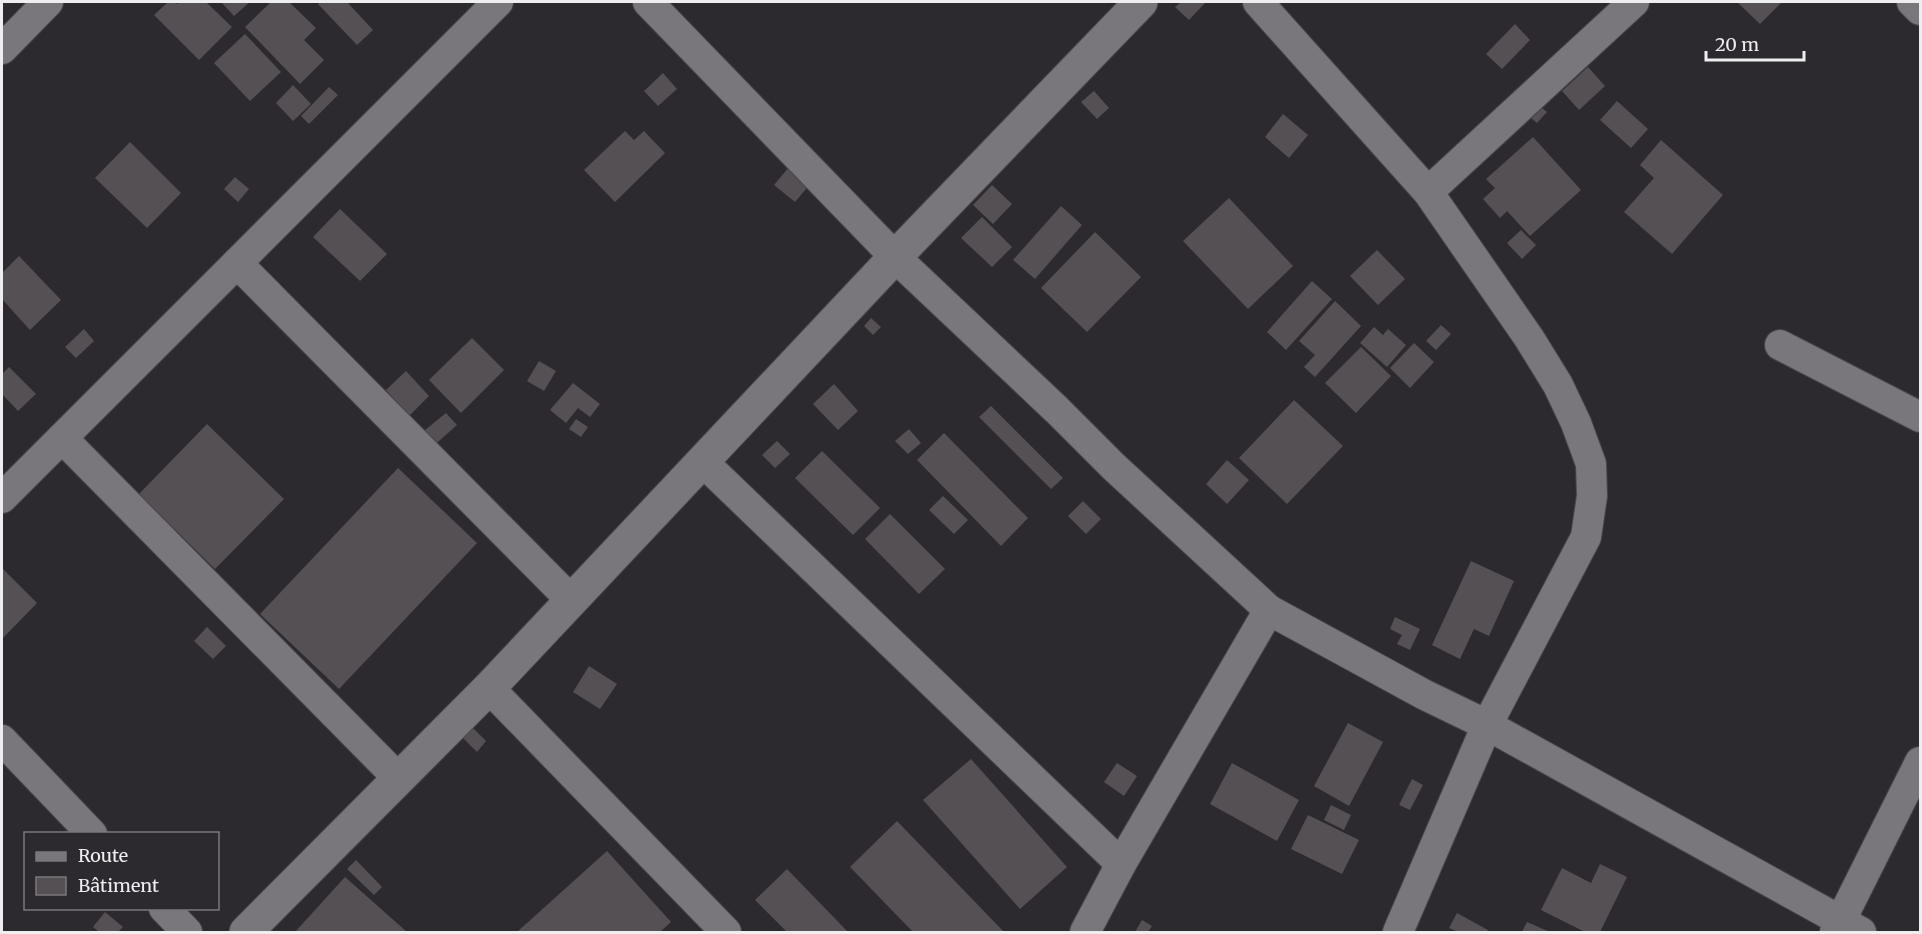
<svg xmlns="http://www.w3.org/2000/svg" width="1922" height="934" viewBox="0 0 1922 934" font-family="Merriweather,serif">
	<rect width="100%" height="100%" fill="#2c2a2e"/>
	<!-- building -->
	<g fill="#555053">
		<path d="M168,2H174L177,4L179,2H206L232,27L199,60L154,15Z"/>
		<path d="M221,2H250L234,16Z"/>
		<path d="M271,2H289L316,28L304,40L324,60L300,84L245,27Z"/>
		<path d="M321,2H347L373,30L357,45L318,4Z"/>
		<path d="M1181,2H1203L1205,3L1189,20L1175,7Z"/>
		<path d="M1737,2H1782L1760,24Z"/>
		<path d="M1515,24L1530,40L1502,69L1486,54Z"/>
		<path d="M245,34L281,72L250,101L214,63Z"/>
		<path d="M1588,67L1605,86L1579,110L1562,91Z"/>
		<path d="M663,73L677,89L658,106L644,91Z"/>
		<path d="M293,85L311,104L293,121L276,103Z"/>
		<path d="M329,87L338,95L309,124L301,116Z"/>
		<path d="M1094,91L1109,108L1097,119L1081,102Z"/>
		<path d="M1617,101L1648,129L1631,148L1600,120Z"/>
		<path d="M1536,103L1547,112L1537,123L1526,114Z"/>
		<path d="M1283,114L1308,135L1289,158L1265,137Z"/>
		<path d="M625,131L634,140L644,131L665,153L615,202L584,170Z"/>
		<path d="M1533,137L1581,190L1530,236L1507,211L1500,218L1483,199L1495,188L1486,179Z"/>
		<path d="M1661,140L1723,195L1672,254L1624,212L1654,178L1640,165Z"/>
		<path d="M130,142L181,193L147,228L95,178Z"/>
		<path d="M790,166L811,183L795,202L774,185Z"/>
		<path d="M235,177L249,189L238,202L224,189Z"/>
		<path d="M992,185L1012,204L993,224L973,205Z"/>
		<path d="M1229,198L1293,266L1248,309L1183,241Z"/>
		<path d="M1061,206L1082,225L1035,279L1013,260Z"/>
		<path d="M340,209L387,254L360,281L313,237Z"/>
		<path d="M982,217L1012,247L992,267L961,238Z"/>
		<path d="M1521,230L1536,245L1522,259L1507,243Z"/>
		<path d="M1095,232L1141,277L1087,332L1041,288Z"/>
		<path d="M1377,250L1405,279L1378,305L1350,276Z"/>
		<path d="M19,256L61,300L30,330L2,299V273Z"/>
		<path d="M1312,281L1332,299L1286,350L1267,332Z"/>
		<path d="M1335,301L1361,326L1315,377L1304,367L1315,355L1299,341Z"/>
		<path d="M871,318L881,327L873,335L864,326Z"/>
		<path d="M1441,325L1451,334L1436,350L1426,341Z"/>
		<path d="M1374,327L1383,335L1388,329L1406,345L1387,367L1360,343Z"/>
		<path d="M84,329L94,341L76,358L65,347Z"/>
		<path d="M472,338L504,370L461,413L429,380Z"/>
		<path d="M1414,343L1434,362L1410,388L1390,368Z"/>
		<path d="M1361,347L1391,376L1356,413L1325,383Z"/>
		<path d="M539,361L556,371L544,391L527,381Z"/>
		<path d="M9,367L36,394L18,411L2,394V374Z"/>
		<path d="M406,371L429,396L409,416L386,390Z"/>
		<path d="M573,383L600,404L590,417L578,408L566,423L550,410Z"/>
		<path d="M834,384L858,411L838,430L813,404Z"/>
		<path d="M1294,400L1343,446L1287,504L1239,458Z"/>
		<path d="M991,406L1063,478L1051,489L979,417Z"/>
		<path d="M446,413L457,425L430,449L419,435Z"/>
		<path d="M576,419L588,427L581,437L569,429Z"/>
		<path d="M207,424L284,499L215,569L139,494Z"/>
		<path d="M909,429L921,443L908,454L895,441Z"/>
		<path d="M944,433L1028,518L1001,546L917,460Z"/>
		<path d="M777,441L790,454L775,468L762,455Z"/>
		<path d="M822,451L880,508L853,535L795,478Z"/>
		<path d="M1227,460L1249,480L1227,504L1206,484Z"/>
		<path d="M398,468L477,543L339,689L260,614Z"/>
		<path d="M943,496L968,520L954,534L929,510Z"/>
		<path d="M1083,501L1101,519L1086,534L1068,516Z"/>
		<path d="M890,514L945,569L919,594L865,539Z"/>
		<path d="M1471,561L1514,581L1489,636L1474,629L1460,659L1432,645Z"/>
		<path d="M2,568L37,603L2,639Z"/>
		<path d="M1395,617L1420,629L1410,650L1397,644L1402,635L1390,629Z"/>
		<path d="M207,627L226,646L213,659L194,641Z"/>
		<path d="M589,666L617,684L600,709L573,692Z"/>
		<path d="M1348,723L1383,742L1349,806L1314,786Z"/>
		<path d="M471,726L486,741L477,752L461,736Z"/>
		<path d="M971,759L1067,867L1020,909L923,800Z"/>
		<path d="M1117,763L1137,776L1124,796L1104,782Z"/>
		<path d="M1232,763L1299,800L1277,841L1210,804Z"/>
		<path d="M1412,779L1423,785L1410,810L1399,805Z"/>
		<path d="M1331,805L1351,815L1344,830L1324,820Z"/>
		<path d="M1308,815L1359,840L1342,874L1291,849Z"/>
		<path d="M897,821L1004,932H913L850,867Z"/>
		<path d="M607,851L671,922L660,932H517Z"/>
		<path d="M356,860L382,887L374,895L347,869Z"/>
		<path d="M1600,864L1627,877L1600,932H1585L1541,910L1562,868L1591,883Z"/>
		<path d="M787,869L848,932H787L755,900Z"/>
		<path d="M345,877L407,932H295Z"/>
		<path d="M105,912L123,927L118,932H99L93,927Z"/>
		<path d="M1457,913L1488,930L1487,932H1458L1449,928Z"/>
		<path d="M1142,920L1152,926L1148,932H1135Z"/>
		<path d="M1527,922L1550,932H1522Z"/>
	</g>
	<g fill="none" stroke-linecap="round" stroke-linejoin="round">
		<!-- minor casing -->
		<g stroke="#48474a" stroke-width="32">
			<g id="minor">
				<path d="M648,2L895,257L1057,410L1114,467L1269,610"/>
				<path d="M1258,2L1428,192L1529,338L1558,385L1576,423L1591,464L1592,496L1586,537L1487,725L1398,932"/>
				<path d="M1912,2L1920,10"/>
				<path d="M2,49L48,2"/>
				<path d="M1428,192L1634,2"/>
				<path d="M237,263L572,601"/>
				<path d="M1780,345L1920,417"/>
				<path d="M62,438L399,779"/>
				<path d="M702,461L1121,864"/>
				<path d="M2,498L498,2"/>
				<path d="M489,688L726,932"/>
				<path d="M2,740L92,834"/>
				<path d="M164,908L187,932"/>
				<path d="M1085,932L1121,864L1269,610L1425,695L1487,725L1861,932"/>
				<path d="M1835,932L1920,762"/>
			</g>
		</g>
		<!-- tertiary casing -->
		<g stroke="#48474a" stroke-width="35">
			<path id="tertiary" d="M246,932L489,688L895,257L1141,2"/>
		</g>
		<!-- minor -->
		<use href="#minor" stroke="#7a777c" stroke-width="30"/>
		<!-- tertiary -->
		<use href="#tertiary" stroke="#7a777c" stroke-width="33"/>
	</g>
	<!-- border -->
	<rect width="1922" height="934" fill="none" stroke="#eeedf0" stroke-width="6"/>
	<!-- legend -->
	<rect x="24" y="832" width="195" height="78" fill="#2c2a2e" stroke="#7a787c" stroke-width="1.5"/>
	<rect x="36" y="852" width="30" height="9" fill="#7a777c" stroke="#7a787c" stroke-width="1.5"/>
	<text x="78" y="862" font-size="18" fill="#eeedf0">Route</text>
	<rect x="36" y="877" width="30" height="18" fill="#555053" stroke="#7a787c" stroke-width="1.5"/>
	<text x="78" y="892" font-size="18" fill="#eeedf0">Bâtiment</text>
	<!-- scale -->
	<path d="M1706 51v9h98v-9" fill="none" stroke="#eeedf0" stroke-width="3"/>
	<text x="1715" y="51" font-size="18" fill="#eeedf0" stroke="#2c2a2e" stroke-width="4.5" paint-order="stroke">20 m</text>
</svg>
